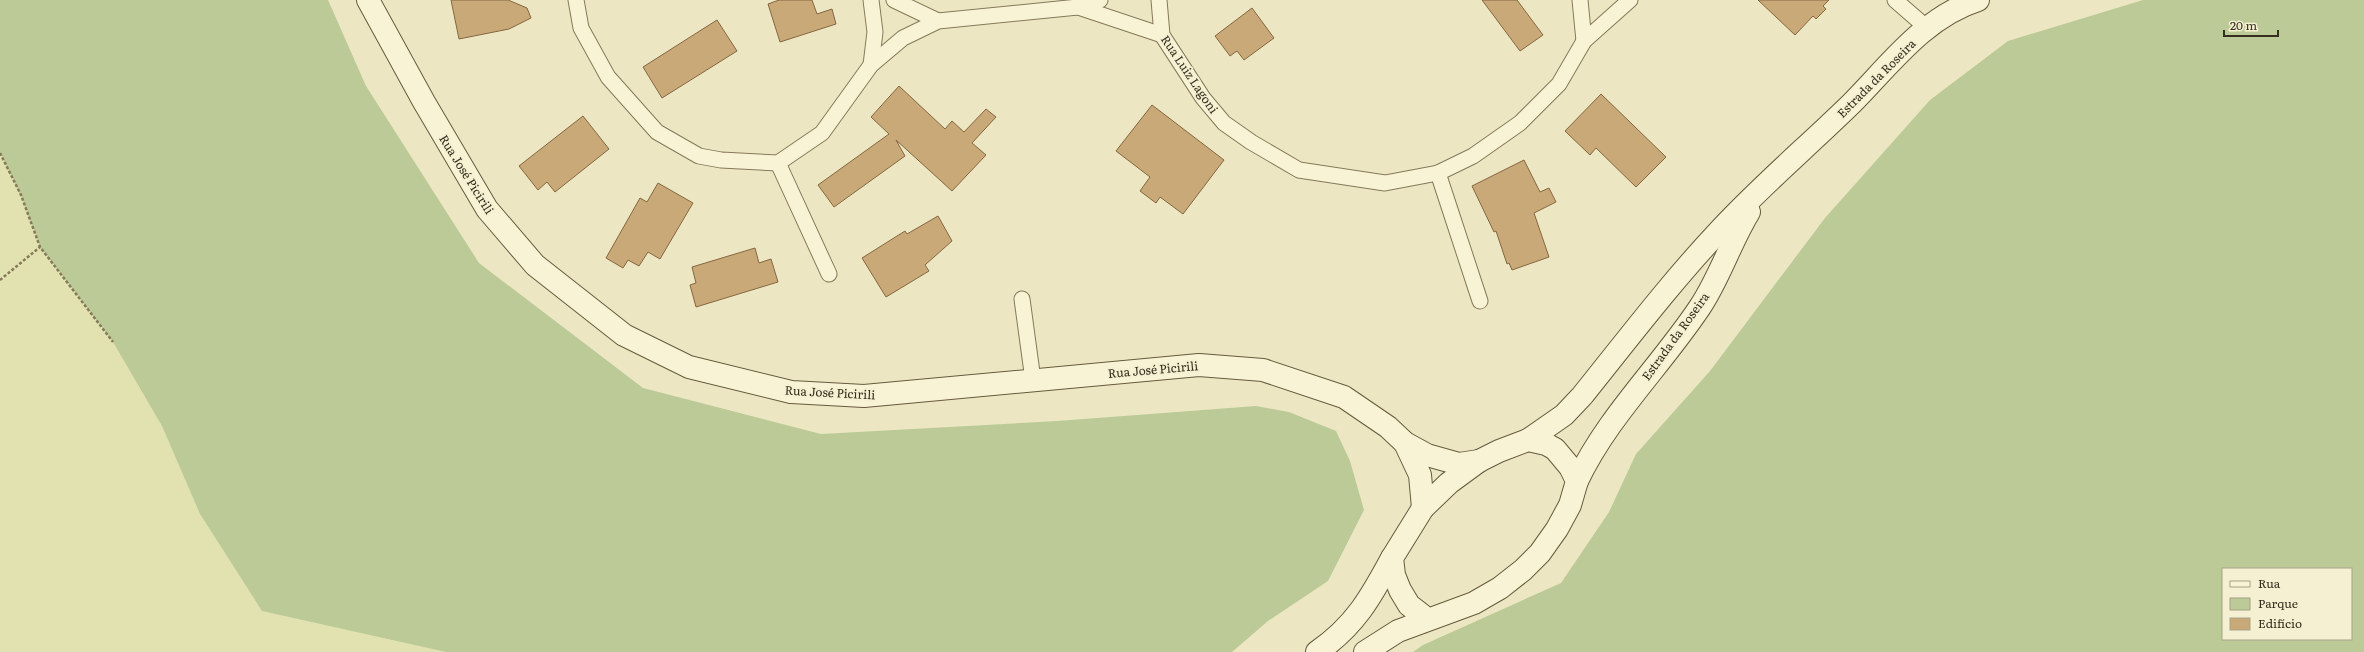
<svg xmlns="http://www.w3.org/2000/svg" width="2364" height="652" viewBox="0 0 2364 652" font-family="Literata,serif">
	<rect width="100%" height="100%" fill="#ece7c2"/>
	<!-- farmland -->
	<path fill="#e1e2b0" d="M0,153L21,195L40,247L113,342L162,426L200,514L262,611L446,652H0Z"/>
	<!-- green -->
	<g fill="#bbca96" fill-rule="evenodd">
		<path d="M0,0H328L366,86L479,263L643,388L821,434L1057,421L1256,406L1289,412L1336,431L1350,461L1364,510L1328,581L1268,621L1232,652H446L262,611L200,514L162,426L113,342L40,247L21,196L0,153Z"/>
		<path d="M2143,0H2364V652H1413L1423,645L1561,583L1609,512L1636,454L1710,371L1825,218L1930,100L2008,41ZM2223,569H2351V639H2223Z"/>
	</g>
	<!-- building -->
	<g fill="#caa979" stroke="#846740">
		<path d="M451,0H508L527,8L531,18L509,29L459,39Z"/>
		<path d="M779,0H812L817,14L832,9L836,24L780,42L768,4Z"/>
		<path d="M1482,0H1517L1543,35L1520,51Z"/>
		<path d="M1758,0H1829L1823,6L1826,9L1816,19L1813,16L1795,35Z"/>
		<path d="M1252,8L1274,38L1244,60L1237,51L1230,56L1215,36Z"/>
		<path d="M717,20L737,51L662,98L643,67Z"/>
		<path d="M899,86L945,129L952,121L964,132L986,109L996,117L972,143L986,155L952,191L896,140L905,156L834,207L818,185L889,134L871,117Z"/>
		<path d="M1601,94L1666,157L1636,187L1596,148L1590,155L1565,131Z"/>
		<path d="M1152,105L1224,160L1183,214L1160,197L1156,203L1140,191L1150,177L1116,151Z"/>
		<path d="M583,116L609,149L555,192L547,182L538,190L519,166Z"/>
		<path d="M1524,160L1540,192L1549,188L1556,202L1534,213L1549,257L1512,270L1509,263L1507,264L1496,231L1494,232L1472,186Z"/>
		<path d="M658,183L693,203L660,259L648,252L639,266L628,260L623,268L606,258L640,198L647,202Z"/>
		<path d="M938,216L952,241L925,265L929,271L886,297L862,258L905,231L907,234Z"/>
		<path d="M755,248L759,263L771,259L778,282L696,307L690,285L696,283L692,267Z"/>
	</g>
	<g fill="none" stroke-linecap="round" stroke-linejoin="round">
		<!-- street casing -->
		<g stroke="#86795a" stroke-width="17">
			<g id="street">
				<path d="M576,0L581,28L608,77L657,132L699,156L721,160L778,163L822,133L871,65L903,38L938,21L1078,7L1162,35"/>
				<path d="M894,0L938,21"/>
				<path d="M1159,0L1162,35L1203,98L1224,123L1251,142L1299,170L1385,183L1438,173L1473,156L1520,123L1559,84L1584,41L1630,0"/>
				<path d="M1580,0L1584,41"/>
				<path d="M1895,0L1926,27"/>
				<path d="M1078,7L1100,0"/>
				<path d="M871,65L875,32L871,0"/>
				<path d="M778,163L829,274"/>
				<path d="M1438,173L1480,301"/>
				<path d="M1022,299L1033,380"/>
			</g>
		</g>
		<!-- secondary casing -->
		<g stroke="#675a3d" stroke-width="24">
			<g id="secondary">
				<path d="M368,0L424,102L487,209L535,265L624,335L689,367L791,392L864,396L1199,365L1263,370L1344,397L1388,427L1405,443L1427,455L1459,464L1479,461"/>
				<path d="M1528,440L1564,415L1582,396C1627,340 1671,282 1721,229C1762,185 1808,146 1851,104C1889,66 1924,17 1978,0"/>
				<path d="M1405,443L1420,475L1423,508"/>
				<path d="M1577,481C1608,416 1660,367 1700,307C1720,277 1730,243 1749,212"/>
				<path d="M1317,652C1355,626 1371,597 1392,558"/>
				<path d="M1365,652L1398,631L1474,603L1500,588L1523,570L1540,553L1557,529L1570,505L1577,481L1570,467L1555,449L1546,444L1528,440L1499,451L1479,461L1449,483L1423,508L1392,558L1394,575L1400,590L1409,605L1427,619"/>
			</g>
		</g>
		<!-- path -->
		<g stroke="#86795a" stroke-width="2.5" stroke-dasharray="3 2" stroke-linecap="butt">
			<path d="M0,153L21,195L40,247L113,342"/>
			<path d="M0,280L40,247"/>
		</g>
		<!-- street -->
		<use href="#street" stroke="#f8f3d5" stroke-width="15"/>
		<!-- secondary -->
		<use href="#secondary" stroke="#f8f3d5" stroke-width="22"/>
	</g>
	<g text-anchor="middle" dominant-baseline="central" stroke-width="4" stroke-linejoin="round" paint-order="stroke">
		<!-- street labels -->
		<g font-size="12" fill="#362e1e" stroke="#f4f0d1">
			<text transform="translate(1190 74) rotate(56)">Rua Luiz Lagoni</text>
			<text transform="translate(1876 78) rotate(-45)">Estrada da Roseira</text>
			<text transform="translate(467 174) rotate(58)">Rua José Picirili</text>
			<text transform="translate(1675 336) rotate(-54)">Estrada da Roseira</text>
			<text transform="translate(1153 369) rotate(-5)">Rua José Picirili</text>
			<text transform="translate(830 392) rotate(3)">Rua José Picirili</text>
		</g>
	</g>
	<!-- legend -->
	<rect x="2222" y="568" width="130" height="72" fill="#f4f0d1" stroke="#a8a289"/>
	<rect x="2230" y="581" width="20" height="6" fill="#f8f3d5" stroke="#a8a289"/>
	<text x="2258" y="588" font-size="12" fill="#362e1e">Rua</text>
	<rect x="2230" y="598" width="20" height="12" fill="#bbca96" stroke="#a8a289"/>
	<text x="2258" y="608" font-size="12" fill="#362e1e">Parque</text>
	<rect x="2230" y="618" width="20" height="12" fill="#caa979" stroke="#a8a289"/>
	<text x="2258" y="628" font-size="12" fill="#362e1e">Edifício</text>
	<!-- scale -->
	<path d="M2224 30v6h54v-6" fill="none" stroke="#362e1e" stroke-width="2"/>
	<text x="2230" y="30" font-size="12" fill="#362e1e" stroke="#f4f0d1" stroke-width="3" paint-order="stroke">20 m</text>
</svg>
